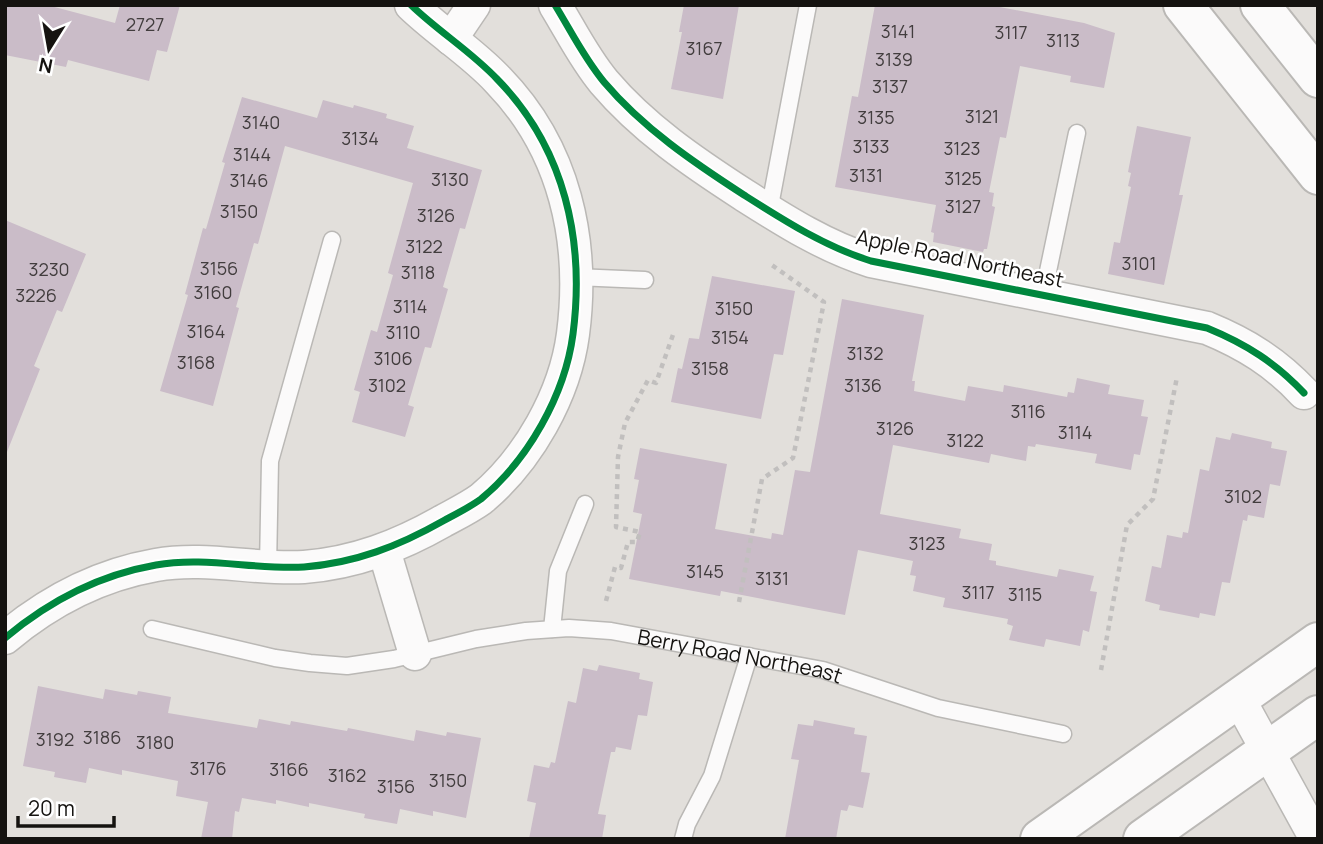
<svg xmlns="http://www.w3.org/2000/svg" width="1323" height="844" viewBox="0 0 1323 844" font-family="Manrope,sans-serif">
	<rect width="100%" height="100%" fill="#e2dfdb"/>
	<!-- building -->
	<g fill="#cabcc8">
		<path d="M5,5H47L115,23L120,5H180L167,52L157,50L149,81L68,60L66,67L5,55Z"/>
		<path d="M684,5H739L723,99L671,89L682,32H679Z"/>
		<path d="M875,5H989L1084,23L1115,33L1104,88L1070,82L1071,76L1020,66L1006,138L1000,137L989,192L994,193L992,206L995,207L987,249H984L983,252L933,242L934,233L931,232L936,205L835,187L852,96L858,97Z"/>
		<path d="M242,97L317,118L323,100L353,108L354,105L387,114L386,118L414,126L407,148L482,170L465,229L460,228L443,287L448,289L431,348L425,347L408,405L414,407L405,437L352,422L360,392L354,390L371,330L377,332L393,275L388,273L413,183L285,146L258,244L254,243L236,307L239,308L213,406L160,391L188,295L185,294L203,228L206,229L225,163L222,162Z"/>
		<path d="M1137,126L1191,137L1179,195H1183L1164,285L1108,274L1114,242L1120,243L1131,187L1128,186L1131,173L1128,172Z"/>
		<path d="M5,220L86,254L62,312L57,310L34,366L40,369L7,452Z"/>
		<path d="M712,276L795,291L783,355L774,354L761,419L671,402L678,368L682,369L689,338L699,339Z"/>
		<path d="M842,299L924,315L912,381H915L914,391L965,401L968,386L1003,392L1004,385L1067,397L1068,392L1074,393L1077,378L1110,385L1108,394L1144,400L1141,416L1148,417L1140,455L1134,454L1131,470L1095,463L1097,454L1036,444L1035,447L1028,446L1026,461L991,454L989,463L893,445L880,514L961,529L959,538L992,544L989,560L996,561V565L1057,577L1059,569L1094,576L1090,591L1097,592L1089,632L1083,630L1080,646L1046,639L1044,647L1009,640L1013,626L1007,624L1008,619L943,607L945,598L913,591L916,576L910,575L913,561L858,550L845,615L721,591L720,596L629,579L642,514L633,512L639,480L634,479L640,448L727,464L715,529L771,539L772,533L783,535L795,470L810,472Z"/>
		<path d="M1232,433L1272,442L1271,448L1287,451L1280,486L1270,484L1264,518L1248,515L1247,521L1243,520L1230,583L1222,582L1215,616L1200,613L1199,618L1159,610L1160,605L1145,601L1152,566L1161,568L1167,535L1182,538L1183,532L1188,533L1200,469L1209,471L1216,437L1230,440Z"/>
		<path d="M599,665L640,673L639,679L653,682L647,716L638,715L631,750L616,747L615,752H611L598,814L606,815L602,839H529L536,803L527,801L534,765L549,768L551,762L555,763L568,701L576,703L583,668L597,671Z"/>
		<path d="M38,686L103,699L105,689L137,695L138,691L171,697L168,713L257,728L259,719L290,725L291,721L347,731L348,728L414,741L416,730L446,736L447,732L481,738L466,818L433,811V816L400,809L397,824L364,818L365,814L309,803V807L276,800V804L242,798L239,812L235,811L232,839H201L208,802L176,796L178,781L122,770V775L89,768L86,783L54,777L55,772L23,766Z"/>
		<path d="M814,720L855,728L854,734L867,736L861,772L870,773L863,808L849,805L847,811L841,810L836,839H785L799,760L791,759L798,724L813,726Z"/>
	</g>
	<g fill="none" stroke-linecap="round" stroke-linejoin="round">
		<!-- service casing -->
		<g stroke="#bab8b5" stroke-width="19">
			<g id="service">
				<path d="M769,211L808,5"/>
				<path d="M576,277L645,280"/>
				<path d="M1043,295L1077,133"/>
				<path d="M268,568L270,461L332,240"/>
				<path id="s1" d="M152,629L275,658L310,663L347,666L394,659L476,639L526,631L569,628L611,631L823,670L938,708L1063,734"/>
				<path d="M552,629L558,571L585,504"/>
				<path d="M683,839L687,824L712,776L749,656"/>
			</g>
		</g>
		<!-- minor casing -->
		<g stroke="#bab8b5" stroke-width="35">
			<g id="minor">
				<path d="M555,5C571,31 584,58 604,82C643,128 693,162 744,195C785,221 824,246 871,261L1207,328C1246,344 1276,363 1304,393"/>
				<path d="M451,39L474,5"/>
				<path d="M384,550L415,654"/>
				<path d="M5,638C49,601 99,575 156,565C205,556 255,570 304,567C355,563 399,546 443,521C456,514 470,507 481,499C528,460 565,395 573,334C585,241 565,149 498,80C472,52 439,32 411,5"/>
				<path d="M1239,699L1316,839"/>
			</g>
		</g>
		<!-- primary casing -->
		<g stroke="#bab8b5" stroke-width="42">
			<g id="primary">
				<path d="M1183,5L1318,175"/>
				<path d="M1260,5L1318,78"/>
				<path d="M1040,839L1318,642"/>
				<path d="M1143,839L1318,715"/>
			</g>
		</g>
		<!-- path -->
		<g stroke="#c1bfbe" stroke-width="4.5" stroke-dasharray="5 5" stroke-linecap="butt">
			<path d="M606,601L615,567L621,568L628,542H637L640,532L616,527L618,457L625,423L648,380L656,383L674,332"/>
			<path d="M739,602L762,479L793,458L824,302L769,263"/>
			<path d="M1101,670L1127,525L1153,499L1177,377"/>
		</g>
		<!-- service -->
		<use href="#service" stroke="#fbfafa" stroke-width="16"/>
		<!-- minor -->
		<use href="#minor" stroke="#fbfafa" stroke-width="32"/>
		<!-- primary -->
		<use href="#primary" stroke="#fbfafa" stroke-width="38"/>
		<!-- cycleway casing -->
		<g stroke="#fff" stroke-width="11">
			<g id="cycleway">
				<path d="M555,5C571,31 584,58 604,82C643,128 693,162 744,195C785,221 824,246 871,261L1207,328C1246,344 1276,363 1304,393"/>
				<path d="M5,638C49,601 99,575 156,565C205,556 255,570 304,567C355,563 399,546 443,521C456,514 470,507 481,499C528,460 565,395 573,334C585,241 565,149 498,80C472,52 439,32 411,5"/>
			</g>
		</g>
		<!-- cycleway -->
		<use href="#cycleway" stroke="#00873e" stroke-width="7"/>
	</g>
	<g text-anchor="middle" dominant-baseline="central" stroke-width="5" stroke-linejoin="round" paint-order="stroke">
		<!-- number labels -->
		<g font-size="18" fill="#423d3e">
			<text x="145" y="24">2727</text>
			<text x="898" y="31">3141</text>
			<text x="1011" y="32">3117</text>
			<text x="1063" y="40">3113</text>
			<text x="704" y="48">3167</text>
			<text x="894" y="59">3139</text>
			<text x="890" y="86">3137</text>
			<text x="982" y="116">3121</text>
			<text x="876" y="117">3135</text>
			<text x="261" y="122">3140</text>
			<text x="360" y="138">3134</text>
			<text x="871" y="146">3133</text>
			<text x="962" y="148">3123</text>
			<text x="252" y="154">3144</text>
			<text x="866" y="175">3131</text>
			<text x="963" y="178">3125</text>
			<text x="450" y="179">3130</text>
			<text x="249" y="180">3146</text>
			<text x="963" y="206">3127</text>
			<text x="239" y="211">3150</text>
			<text x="436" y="215">3126</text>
			<text x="424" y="246">3122</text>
			<text x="1139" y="263">3101</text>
			<text x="219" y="268">3156</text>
			<text x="49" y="269">3230</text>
			<text x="418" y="272">3118</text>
			<text x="213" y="292">3160</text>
			<text x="36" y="295">3226</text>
			<text x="410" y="306">3114</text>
			<text x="734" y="308">3150</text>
			<text x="206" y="331">3164</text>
			<text x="403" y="332">3110</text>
			<text x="730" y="337">3154</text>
			<text x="865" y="353">3132</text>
			<text x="393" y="358">3106</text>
			<text x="196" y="362">3168</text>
			<text x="710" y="368">3158</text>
			<text x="387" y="385">3102</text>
			<text x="863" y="385">3136</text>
			<text x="1028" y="411">3116</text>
			<text x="895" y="428">3126</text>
			<text x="1075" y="432">3114</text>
			<text x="965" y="440">3122</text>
			<text x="1243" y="496">3102</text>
			<text x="927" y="543">3123</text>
			<text x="705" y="571">3145</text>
			<text x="772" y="578">3131</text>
			<text x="978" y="592">3117</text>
			<text x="1025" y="594">3115</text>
			<text x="102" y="737">3186</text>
			<text x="55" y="739">3192</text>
			<text x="155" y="742">3180</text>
			<text x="208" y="768">3176</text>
			<text x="289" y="769">3166</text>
			<text x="347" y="775">3162</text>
			<text x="448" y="780">3150</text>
			<text x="396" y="786">3156</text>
		</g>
		<!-- street labels -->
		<g font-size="21" fill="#151310" stroke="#fff">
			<text transform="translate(960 258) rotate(12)">Apple Road Northeast</text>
			<text stroke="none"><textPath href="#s1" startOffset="598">Berry Road Northeast</textPath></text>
		</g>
	</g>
	<!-- border -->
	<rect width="1323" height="844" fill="none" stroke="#151310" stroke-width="14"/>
	<!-- north arrow -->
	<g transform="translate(49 49) rotate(191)" stroke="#ffffff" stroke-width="5" paint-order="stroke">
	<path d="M0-5L12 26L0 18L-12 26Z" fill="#151310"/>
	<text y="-10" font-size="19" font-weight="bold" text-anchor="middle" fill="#151310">N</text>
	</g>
	<!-- scale -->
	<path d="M18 816v10h96v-10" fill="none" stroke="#151310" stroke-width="3.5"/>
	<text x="28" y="816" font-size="21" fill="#151310" stroke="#ffffff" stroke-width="5" paint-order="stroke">20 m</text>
</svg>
